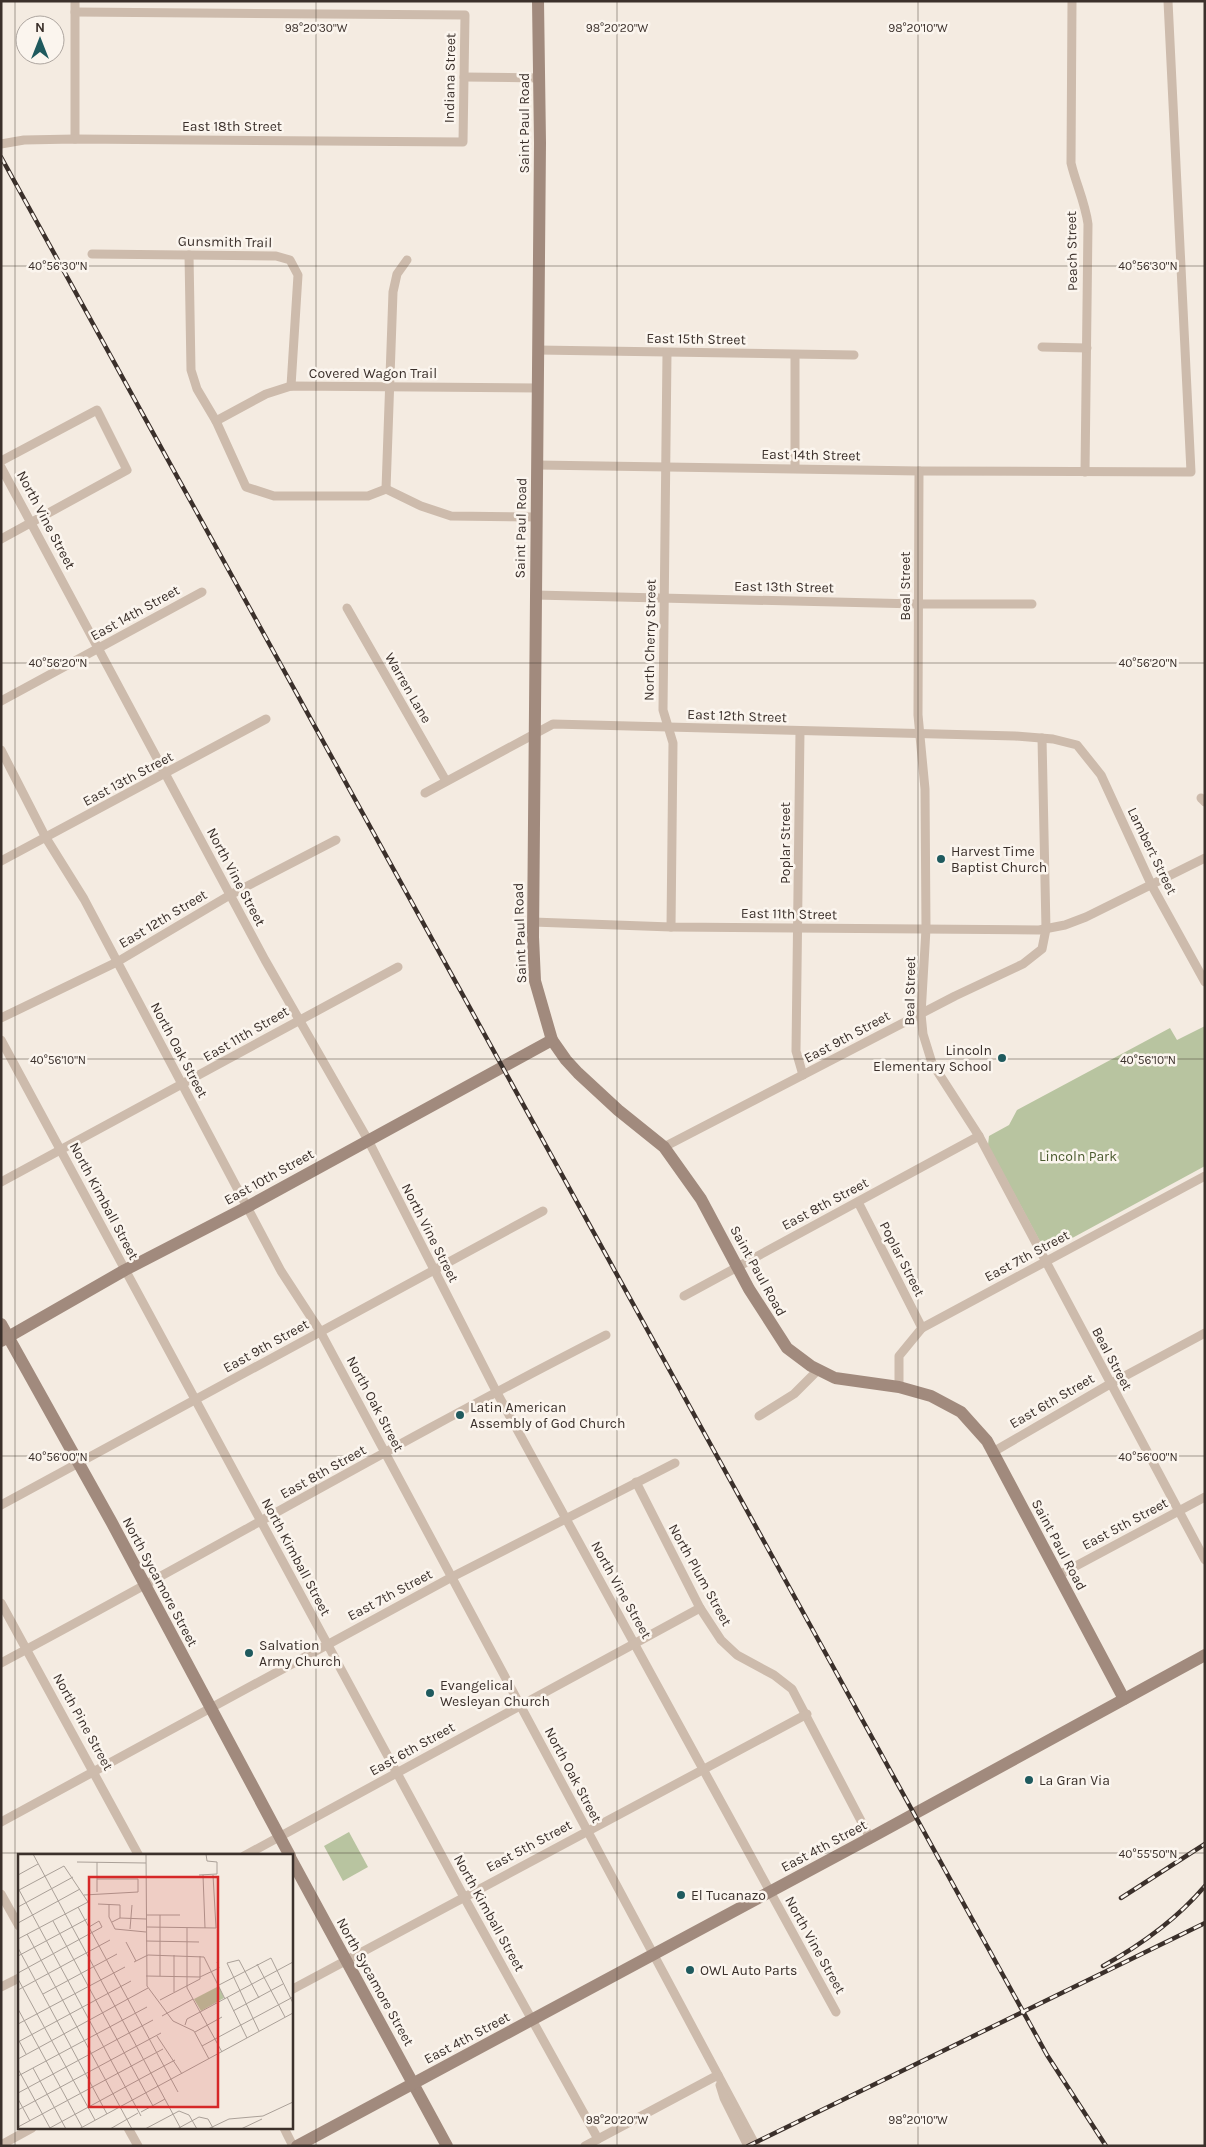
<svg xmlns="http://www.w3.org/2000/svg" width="1206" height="2147" viewBox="0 0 1206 2147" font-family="Karla,sans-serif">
	<rect width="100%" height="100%" fill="#f4ebe1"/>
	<!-- green -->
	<g fill="#b8c4a0">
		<path d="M1205,1026V1166L1052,1249H1044L988,1145L989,1136L1009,1125L1017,1110L1170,1028L1177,1040Z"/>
		<path d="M349,1832L368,1867L343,1881L324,1846Z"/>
	</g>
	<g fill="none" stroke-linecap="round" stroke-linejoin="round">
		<!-- street -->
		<g stroke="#cdbbac" stroke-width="9">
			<path d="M1072,1L1071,163C1076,184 1085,202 1088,224L1085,472"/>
			<path d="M464,77L539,78"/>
			<path d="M75,139V1"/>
			<path d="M1,144L24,140L75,139L463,142L465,15L75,12"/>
			<path d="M92,254L276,256L290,260L298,275L291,386"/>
			<path d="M189,255L191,370L197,389L216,421L246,487L274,496H368L386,489"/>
			<path d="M1042,347L1087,348"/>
			<path d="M538,350L854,355"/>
			<path d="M667,353L663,710L673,743L671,927"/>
			<path d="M216,421L266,394L291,386L537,388"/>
			<path d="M1,461L97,410L127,470L1,539"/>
			<path d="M537,465L919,471L1191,472L1168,1"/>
			<path d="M1,467L265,960L368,1140L496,1391L836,2012"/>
			<path d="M795,468V355"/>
			<path d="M919,471L918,715L925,789L926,929L921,1014L923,1034L932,1063L979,1136L1205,1560"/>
			<path d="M386,489L393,292L397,274L407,260"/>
			<path d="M386,489L421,506L451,516L536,517"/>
			<path d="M535,595L918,604H1032"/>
			<path d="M347,608L446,781"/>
			<path d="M1,701L202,592"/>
			<path d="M800,731L796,1051L803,1075"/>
			<path d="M1,750L46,838L84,899L281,1271L320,1331L756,2146"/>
			<path d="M425,793L553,724L1015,736L1053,739L1077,745L1101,775L1152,886L1205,982"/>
			<path d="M1201,798L1205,802"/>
			<path d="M1,861L266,719"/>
			<path d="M533,922L671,927L1039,930L1065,925L1086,917L1205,858"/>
			<path d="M1,1018L117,962L230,895L336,840"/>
			<path d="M1,1040L464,1897L598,2139"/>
			<path d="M664,1147L955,996L1023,964L1042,949L1046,929L1042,738"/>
			<path d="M1,1182L398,967"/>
			<path d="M858,1202L922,1328"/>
			<path d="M684,1296L979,1136"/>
			<path d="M899,1387V1356L922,1328L1205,1176"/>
			<path d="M759,1416L794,1394L818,1370"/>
			<path d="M993,1452L1110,1384L1205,1333"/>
			<path d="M636,1482L700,1608L721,1640L737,1655L774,1675L792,1689L870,1838"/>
			<path d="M1,1505L543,1211"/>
			<path d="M1059,1575L1205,1497"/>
			<path d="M1,1603L139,1856"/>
			<path d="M1,1663C204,1555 402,1439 606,1335"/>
			<path d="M1,1822L452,1577L675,1463"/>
			<path d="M244,1856L700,1608"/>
			<path d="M1,1894L19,1926"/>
			<path d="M1,1987L19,1978"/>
			<path d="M291,1990L807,1714"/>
			<path d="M720,2085L724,2098L748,2146"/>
			<path d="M128,2128L138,2146"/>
			<path d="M284,2128L293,2146"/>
			<path d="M1,2145L32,2128"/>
			<path d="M585,2146L718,2075"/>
		</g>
		<!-- secondary -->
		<g stroke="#a18a7d" stroke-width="12">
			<path d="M538,1L540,143L533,937L535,981L552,1040L566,1060L578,1073L618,1110L664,1147L701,1199L749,1289L787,1348L811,1366L835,1378L899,1387L931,1396L961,1412L987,1441L1124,1699"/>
			<path d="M1,1324L112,1523L290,1856"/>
			<path d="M1,1341L125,1270L247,1207L552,1040"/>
			<path d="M291,1859L447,2146"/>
			<path d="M297,2146L870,1838L1205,1655"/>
		</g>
		<!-- rail casing -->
		<g stroke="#3b302b" stroke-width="4.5">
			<g id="rail">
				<path d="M1,157L1047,2055L1106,2146"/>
				<path d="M1121,1898L1205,1844"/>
				<path d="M1103,1966C1141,1945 1177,1919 1205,1886"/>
				<path d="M748,2146L1205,1923"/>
			</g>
		</g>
		<!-- rail -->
		<use href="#rail" stroke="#fbf5ee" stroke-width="2.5" stroke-dasharray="8" stroke-linecap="butt"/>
	</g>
	<!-- ticks -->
	<path fill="none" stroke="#3b302b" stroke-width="1" stroke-opacity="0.45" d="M15,1V2146M316,1V2146M617,1V2146M918,1V2146M1,266H1205M1,663H1205M1,1059H1205M1,1456H1205M1,1853H1205"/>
	<!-- markers -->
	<g fill="#1f5a5e" stroke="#fbf5ee" stroke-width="2">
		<circle cx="941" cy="859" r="5"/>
		<circle cx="1002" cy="1058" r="5"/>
		<circle cx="460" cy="1415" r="5"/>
		<circle cx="249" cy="1653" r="5"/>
		<circle cx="430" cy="1693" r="5"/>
		<circle cx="1029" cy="1780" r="5"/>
		<circle cx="681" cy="1895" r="5"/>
		<circle cx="690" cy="1970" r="5"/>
	</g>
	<g text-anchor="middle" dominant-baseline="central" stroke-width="5" stroke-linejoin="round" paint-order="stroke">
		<!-- street labels -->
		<g font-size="14" fill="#3b302b" stroke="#fbf5ee">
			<text transform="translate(450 78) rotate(-89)">Indiana Street</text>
			<text transform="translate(524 123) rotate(-90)">Saint Paul Road</text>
			<text x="232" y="126">East 18th Street</text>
			<text transform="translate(225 242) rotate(1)">Gunsmith Trail</text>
			<text transform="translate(1072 251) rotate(-91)">Peach Street</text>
			<text transform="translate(696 339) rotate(1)">East 15th Street</text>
			<text x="373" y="373">Covered Wagon Trail</text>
			<text transform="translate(811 455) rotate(1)">East 14th Street</text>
			<text transform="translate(46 520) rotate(62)">North Vine Street</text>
			<text transform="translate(521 528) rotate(-89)">Saint Paul Road</text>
			<text transform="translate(905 586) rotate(-90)">Beal Street</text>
			<text transform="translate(784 587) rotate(1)">East 13th Street</text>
			<text transform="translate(135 613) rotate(-29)">East 14th Street</text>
			<text transform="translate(650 640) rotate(-89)">North Cherry Street</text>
			<text transform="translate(408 688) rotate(60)">Warren Lane</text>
			<text transform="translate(737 716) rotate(2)">East 12th Street</text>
			<text transform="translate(128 779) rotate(-28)">East 13th Street</text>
			<text transform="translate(785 843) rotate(-90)">Poplar Street</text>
			<text transform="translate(1152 851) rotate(64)">Lambert Street</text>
			<text transform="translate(236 877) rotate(62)">North Vine Street</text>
			<text transform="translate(789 914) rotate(1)">East 11th Street</text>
			<text transform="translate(163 919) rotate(-31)">East 12th Street</text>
			<text transform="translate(520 933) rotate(-92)">Saint Paul Road</text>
			<text transform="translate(910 991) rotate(-89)">Beal Street</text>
			<text transform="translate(246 1034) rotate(-30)">East 11th Street</text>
			<text transform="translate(847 1037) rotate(-28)">East 9th Street</text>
			<text transform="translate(179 1050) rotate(62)">North Oak Street</text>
			<text transform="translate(269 1177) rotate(-29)">East 10th Street</text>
			<text transform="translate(104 1201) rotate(62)">North Kimball Street</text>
			<text transform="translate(825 1204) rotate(-28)">East 8th Street</text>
			<text transform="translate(430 1233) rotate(63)">North Vine Street</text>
			<text transform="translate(1027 1256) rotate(-28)">East 7th Street</text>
			<text transform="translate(902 1259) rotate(63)">Poplar Street</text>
			<text transform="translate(758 1271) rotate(61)">Saint Paul Road</text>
			<text transform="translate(266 1346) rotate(-29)">East 9th Street</text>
			<text transform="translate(1112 1359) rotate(62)">Beal Street</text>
			<text transform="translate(1052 1401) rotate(-30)">East 6th Street</text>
			<text transform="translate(375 1404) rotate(62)">North Oak Street</text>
			<text transform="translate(323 1472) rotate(-29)">East 8th Street</text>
			<text transform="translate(1125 1524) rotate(-28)">East 5th Street</text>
			<text transform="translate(1059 1545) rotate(62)">Saint Paul Road</text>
			<text transform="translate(296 1557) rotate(62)">North Kimball Street</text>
			<text transform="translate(700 1575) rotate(61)">North Plum Street</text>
			<text transform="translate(160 1582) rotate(62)">North Sycamore Street</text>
			<text transform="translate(621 1590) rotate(61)">North Vine Street</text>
			<text transform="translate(390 1595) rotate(-28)">East 7th Street</text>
			<text transform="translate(83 1722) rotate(61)">North Pine Street</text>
			<text transform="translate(412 1749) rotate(-29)">East 6th Street</text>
			<text transform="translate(573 1775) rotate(62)">North Oak Street</text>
			<text transform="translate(529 1846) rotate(-28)">East 5th Street</text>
			<text transform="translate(824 1846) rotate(-28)">East 4th Street</text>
			<text transform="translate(489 1913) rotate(61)">North Kimball Street</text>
			<text transform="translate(815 1945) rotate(61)">North Vine Street</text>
			<text transform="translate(375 1982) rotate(61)">North Sycamore Street</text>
			<text transform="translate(467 2038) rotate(-28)">East 4th Street</text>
		</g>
		<!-- poi labels -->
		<g font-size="14" fill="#3b302b" stroke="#fbf5ee" text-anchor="start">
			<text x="951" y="851">Harvest Time<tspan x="951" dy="16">Baptist Church</tspan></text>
			<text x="992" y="1050" text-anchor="end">Lincoln<tspan x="992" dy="16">Elementary School</tspan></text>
			<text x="470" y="1407">Latin American<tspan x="470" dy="16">Assembly of God Church</tspan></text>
			<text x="259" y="1645">Salvation<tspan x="259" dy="16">Army Church</tspan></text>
			<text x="440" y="1685">Evangelical<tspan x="440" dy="16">Wesleyan Church</tspan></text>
			<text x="1039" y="1780">La Gran Via</text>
			<text x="691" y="1895">El Tucanazo</text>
			<text x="700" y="1970">OWL Auto Parts</text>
		</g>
		<!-- park labels -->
		<g font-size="14" fill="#4a5a2e" stroke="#fbf5ee">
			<text x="1078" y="1156">Lincoln Park</text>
		</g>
	</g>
	<!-- overview -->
	<g transform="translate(18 1854)">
		<rect width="275" height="275" fill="#f4ebe1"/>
		<path d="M201,132L206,144L183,157L176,145Z" fill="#b8c4a0"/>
		<path fill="none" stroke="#aaa098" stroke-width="1" d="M15,0L163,275M128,0L129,132L155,167L176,177L191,205M59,8L128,9M0,21L20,10M181,21L199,20V8L189,7L188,0M185,21L187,74M0,34L123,262M79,38V8M66,41L120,38V25H79M80,50L102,51V64M91,50V63L97,75L128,78M0,53L55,23M60,53L160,238M128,61H162M142,61V122M35,67L135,252M94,68L102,64L128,65M0,69L62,35M129,73L198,74L195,21M169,74V134L204,198M112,75L114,51M9,80L114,275M0,85L70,48L46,12L1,36M128,87L181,88M108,88L118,107M0,94L89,260M156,101V138M0,102L69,65M116,108L130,101L186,103L207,145M239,110L267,163M0,119L84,73L81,67L71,73M128,122L182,123L201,114L199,108M0,125L77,266M201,131L253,104L275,149M0,136L92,86M25,140L99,100M209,143L229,184M241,144L221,106L209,109L241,177M142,146L182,125V102M0,155L64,273M215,157L265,130M144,162L175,145M0,170L107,113M167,171L169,165L275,108M177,178L204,163M139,182L164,220M0,185L8,200M0,188L113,127M184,192L275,143M0,205L130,134M15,214L48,275M0,215L32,274M0,222L129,153M0,239L135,166M0,245L12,267M0,256L143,179M123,258L147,245M0,273L145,195M30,275L157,206M61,275L275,159M92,275L120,259M127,275L161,257L171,261L179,275M159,275L181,263L190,265L195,274M190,275L211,265L245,262L275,248M223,275L244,265"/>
		<path fill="#d62828" fill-opacity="0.15" stroke="#d62828" stroke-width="2.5" d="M71,23H200V253H71Z"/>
		<rect width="275" height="275" fill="none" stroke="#3b302b" stroke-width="2.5"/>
	</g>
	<g font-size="12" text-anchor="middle" fill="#3b302b" stroke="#fbf5ee" stroke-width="5" stroke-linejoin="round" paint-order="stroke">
		<text x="316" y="32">98°20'30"W</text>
		<text x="617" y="32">98°20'20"W</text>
		<text x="918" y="32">98°20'10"W</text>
		<text x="58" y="270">40°56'30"N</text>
		<text x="1148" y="270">40°56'30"N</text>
		<text x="58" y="667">40°56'20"N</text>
		<text x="1148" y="667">40°56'20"N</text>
		<text x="58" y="1064">40°56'10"N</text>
		<text x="1148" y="1064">40°56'10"N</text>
		<text x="58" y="1461">40°56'00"N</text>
		<text x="1148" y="1461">40°56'00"N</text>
		<text x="1148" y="1858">40°55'50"N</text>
		<text x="617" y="2124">98°20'20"W</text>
		<text x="918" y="2124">98°20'10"W</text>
	</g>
	<!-- border -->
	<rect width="1206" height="2147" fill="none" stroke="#3b302b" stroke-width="5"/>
	<!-- north arrow -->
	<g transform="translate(40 40)"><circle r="24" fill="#fbf5ee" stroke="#aea6a0"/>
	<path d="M0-4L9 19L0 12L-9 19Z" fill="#1f5a5e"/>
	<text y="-8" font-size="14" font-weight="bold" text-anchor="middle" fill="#3b302b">N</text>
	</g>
</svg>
